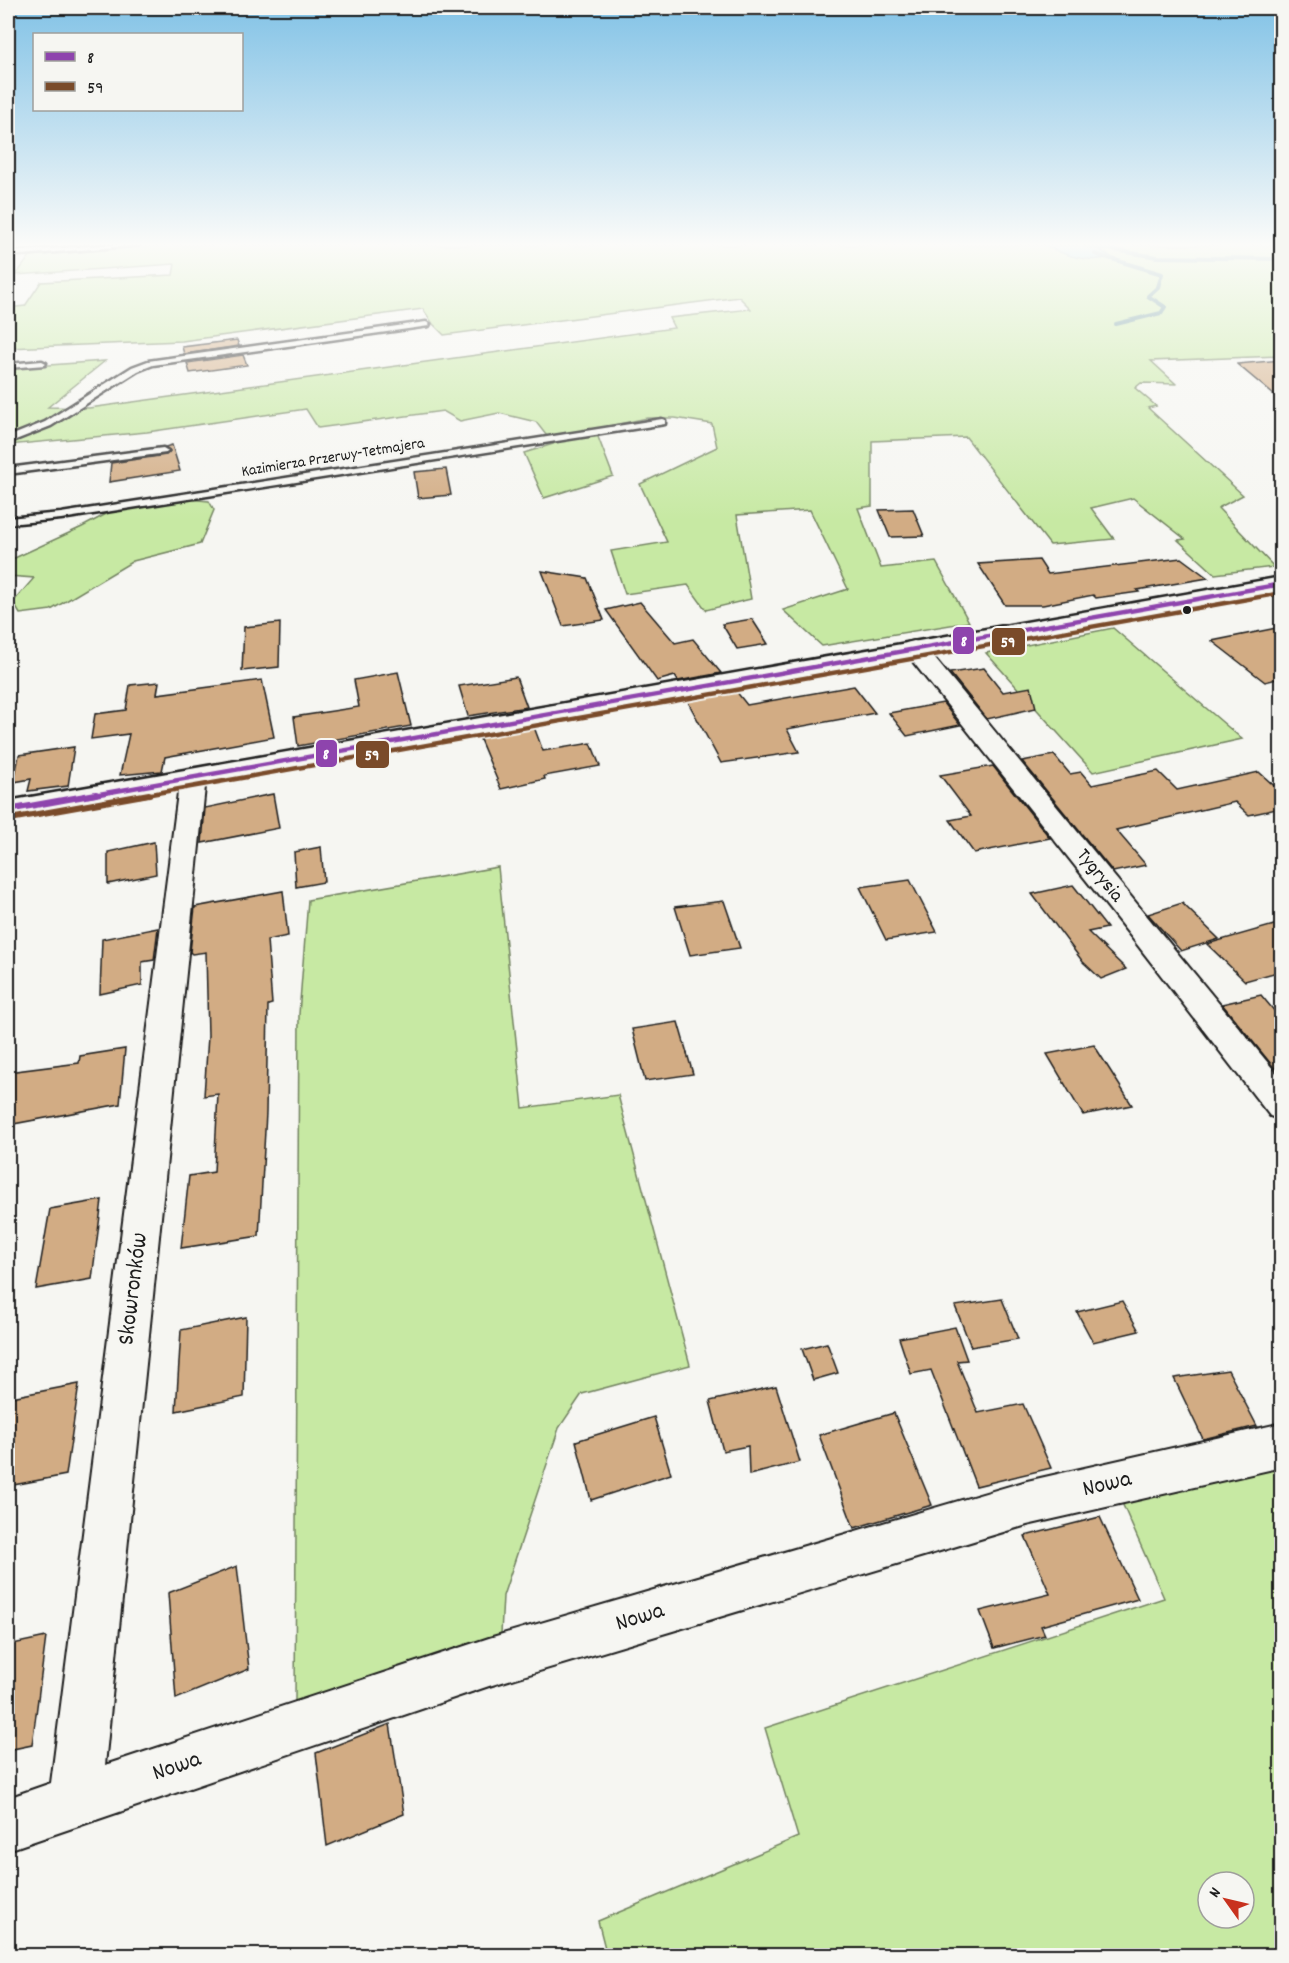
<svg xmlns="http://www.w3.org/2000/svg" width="1289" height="1963" viewBox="0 0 1289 1963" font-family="Dekko,sans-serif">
	<rect width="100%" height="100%" fill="#f6f6f2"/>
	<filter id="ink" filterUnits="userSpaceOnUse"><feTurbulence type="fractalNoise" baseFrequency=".0167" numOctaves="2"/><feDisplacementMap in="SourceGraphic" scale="12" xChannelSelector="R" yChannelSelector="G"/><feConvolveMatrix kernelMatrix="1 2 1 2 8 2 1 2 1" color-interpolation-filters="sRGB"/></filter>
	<g filter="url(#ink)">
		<!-- green -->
		<g fill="#c7e9a3" stroke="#728260" stroke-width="1.5" fill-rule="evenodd">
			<path d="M169,245H1281V356L1151,361L1176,384L1141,383L1135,388L1156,406L1148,408L1243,495L1218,508L1274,567L1215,574L1178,540L1185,539L1133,498L1091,508L1114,539L1050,545L966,437L872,441V506L858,508L881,568L936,562L969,622L822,646L783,610L848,589L810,510L737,515L751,599L706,610L688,585L625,594L611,551L667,542L640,484L717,447L712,424L675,418H647L595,429L613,476L544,498L524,453L553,444L536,422L499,413L460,421L443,411L318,428L306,409L147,432L8,445V368L105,361L48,407L89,408L674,328L669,318L751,309L739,297L444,335L433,324L423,309L182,341L8,348V308L25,306L41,282L173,275L175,264L16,275L30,256Z"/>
			<path d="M188,499L209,501L214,510L200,544L133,561L51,610L20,614L13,602L34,578L8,576V561L82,527L110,512Z"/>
			<path d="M1113,628L1242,739L1093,772L986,653Z"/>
			<path d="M498,867L523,1108L618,1095L690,1365L582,1394L559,1428L503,1596L501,1634L295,1704L299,1014L308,900Z"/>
			<path d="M1281,1460V1955L607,1956L598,1921L798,1837L765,1728L1164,1598L1119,1496ZM1208,1882H1244V1918H1208Z"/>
		</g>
		<!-- water -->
		<path fill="#88d8e4" stroke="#5d8d94" stroke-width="1.5" d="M1044,245H1092L1111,257C1087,264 1065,255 1044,245Z"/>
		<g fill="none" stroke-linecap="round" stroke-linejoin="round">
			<!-- stream -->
			<g stroke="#5d8d94" stroke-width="4">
				<path d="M1083,245L1157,257L1282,259"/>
				<path d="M1095,254L1162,274L1158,287L1148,296L1165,307L1161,313L1116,324"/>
			</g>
		</g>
		<!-- building -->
		<g fill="#d2ac84" stroke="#1c1c1c" stroke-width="1.5">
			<path d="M237,340L239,346L184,354L182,347Z"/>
			<path d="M243,355L247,365L190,373L187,363Z"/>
			<path d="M1281,360V401L1237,364Z"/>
			<path d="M172,445L180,471L109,482L111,463L166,455L170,451L165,447Z"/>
			<path d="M446,469L451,495L418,498L414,472Z"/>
			<path d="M913,509L924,536L890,537L879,510Z"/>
			<path d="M1181,558L1208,578L1137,590L1139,592L1096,598L1093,595L1043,605H1005L978,564L1039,560L1048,574Z"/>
			<path d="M542,571L587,578L604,620L563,626Z"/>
			<path d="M640,602L675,643L693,639L721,673L678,681L675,676L657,681L606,610Z"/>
			<path d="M752,619L768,644L737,649L722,624Z"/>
			<path d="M280,623L279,667L242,671L244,627Z"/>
			<path d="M1281,627V678L1265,682L1212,641Z"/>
			<path d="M984,668L1003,692L1031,687L1036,708L987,719L950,673Z"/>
			<path d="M398,672L411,726L298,746L294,717L359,707L354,680Z"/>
			<path d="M516,677L527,707L468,716L459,686Z"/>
			<path d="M262,680L274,737L165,757L162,771L120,775L129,734L91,739L95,714L126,710L130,685L159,682L157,694Z"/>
			<path d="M854,686L875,713L787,729L799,752L721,763L687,700L736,691L747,705Z"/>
			<path d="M943,703L960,725L907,736L889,713Z"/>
			<path d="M534,727L543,751L591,743L600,766L544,776L545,779L501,789L479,737Z"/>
			<path d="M74,747L68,786L28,791L31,779L14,782L19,755Z"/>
			<path d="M1054,755L1070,774L1081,772L1092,785L1158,771L1177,790L1259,772L1281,792V808L1249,815L1235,802L1116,830L1146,865L1113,872L1022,761Z"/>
			<path d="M993,766L1050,838L974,853L950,820L971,816L940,775Z"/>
			<path d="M273,794L279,828L202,843L205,808Z"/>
			<path d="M154,842L156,874L108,884V852Z"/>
			<path d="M321,847L324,882L296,887L294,852Z"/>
			<path d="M910,880L937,932L886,940L860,887Z"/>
			<path d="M1073,885L1107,928L1088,932L1126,969L1101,979L1083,962L1032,894Z"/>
			<path d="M283,891L288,936L267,940L272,1004L268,1005L266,1113L259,1236L181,1248L189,1176L214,1172L218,1094L204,1096L208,1036L206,952L192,954L190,952L195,907Z"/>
			<path d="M724,901L740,948L690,955L675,907Z"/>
			<path d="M1182,903L1219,939L1181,951L1148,914Z"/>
			<path d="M1281,923V971L1245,981L1207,944Z"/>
			<path d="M158,928L154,960L142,962V985L100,994L102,939Z"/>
			<path d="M1261,995L1281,1019V1076L1222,1004Z"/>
			<path d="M678,1022L693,1074L645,1081L632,1029Z"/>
			<path d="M1094,1045L1132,1105L1083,1115L1047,1054Z"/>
			<path d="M125,1049L120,1104L8,1125V1072L79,1063L80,1056Z"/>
			<path d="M102,1200L92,1279L36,1289L50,1209Z"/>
			<path d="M1002,1299L1018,1339L971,1347L955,1306Z"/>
			<path d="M1122,1301L1139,1331L1093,1342L1077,1312Z"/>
			<path d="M246,1317L244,1397L176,1411L181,1330Z"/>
			<path d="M955,1327L967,1360L957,1361L978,1413L1023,1404L1051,1468L976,1486L931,1370L911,1374L899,1338Z"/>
			<path d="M827,1343L838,1373L813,1380L802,1349Z"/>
			<path d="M1228,1370L1257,1426L1203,1439L1174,1378Z"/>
			<path d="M79,1384L66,1475L8,1486V1420L12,1397Z"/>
			<path d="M776,1386L800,1462L749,1475L748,1446L723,1451L710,1401Z"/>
			<path d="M894,1413L932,1505L854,1528L819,1435Z"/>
			<path d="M654,1417L671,1474L591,1500L576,1441Z"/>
			<path d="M1100,1517L1138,1599L1041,1626L1045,1635L994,1648L980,1611L1050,1594L1025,1536Z"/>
			<path d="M237,1566L249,1669L176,1699L168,1593Z"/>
			<path d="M46,1637L32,1745L8,1750V1645Z"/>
			<path d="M390,1724L404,1814L327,1846L316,1753Z"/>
		</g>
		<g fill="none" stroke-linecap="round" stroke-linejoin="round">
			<!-- lane casing -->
			<g stroke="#1c1c1c" stroke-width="5">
				<g id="lane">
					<path d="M102,245H139L8,256V252Z"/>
					<path d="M426,322L430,324L429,326L153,365L138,371L51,426L8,443V437L45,422L132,367L148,361Z"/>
					<path d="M42,361L46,363L45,365L8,368V364Z"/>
					<path d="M662,419L665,420V424L61,519L8,524V518L61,513Z"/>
					<path d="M163,448L168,451L166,453L8,474V468Z"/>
				</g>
			</g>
			<!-- street casing -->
			<g stroke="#1c1c1c" stroke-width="4">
				<g id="street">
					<path d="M914,641L922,643L1282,1080V1120L1270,1116L1136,943L906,653L903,648L906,643Z"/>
					<path d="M193,769L202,771L206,777L105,1765L489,1638L1027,1481L1282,1423V1467L1027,1525L489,1686L8,1850V1798L51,1783L180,777L184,771Z"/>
				</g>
			</g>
			<!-- secondary casing -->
			<g stroke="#1c1c1c" stroke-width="5">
				<path id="secondary" d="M1282,577V591L8,819V801Z"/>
			</g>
			<!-- lane -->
			<use href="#lane" fill="#f6f6f2" fill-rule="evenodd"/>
			<!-- street -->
			<use href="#street" fill="#f6f6f2" fill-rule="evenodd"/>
			<!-- secondary -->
			<use href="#secondary" fill="#f6f6f2" fill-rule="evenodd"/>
			<!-- bus-1-far1 casing -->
			<g stroke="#f6f6f2" stroke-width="8">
				<path id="bus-1-far1" d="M88,796L1282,584"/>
			</g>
			<!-- bus-1 casing -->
			<g stroke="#f6f6f2" stroke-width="10">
				<path id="bus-1" d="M8,810L96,794"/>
			</g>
			<!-- bus-2-far1 casing -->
			<g stroke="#f6f6f2" stroke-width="8">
				<path id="bus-2-far1" d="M140,796L1282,593"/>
			</g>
			<!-- bus-2 casing -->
			<g stroke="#f6f6f2" stroke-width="10">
				<path id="bus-2" d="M10,819L149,794"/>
			</g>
			<!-- bus-1-far1 -->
			<use href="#bus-1-far1" stroke="#8e44ad" stroke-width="4.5"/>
			<!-- bus-1 -->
			<use href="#bus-1" stroke="#8e44ad" stroke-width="6"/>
			<!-- bus-2-far1 -->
			<use href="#bus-2-far1" stroke="#7a4b2a" stroke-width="4.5"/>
			<!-- bus-2 -->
			<use href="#bus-2" stroke="#7a4b2a" stroke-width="6"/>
		</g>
	</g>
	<!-- sky -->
	<linearGradient id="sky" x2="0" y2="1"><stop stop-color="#81c2e6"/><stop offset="0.47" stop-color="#fbfbf9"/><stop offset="1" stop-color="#fbfbf9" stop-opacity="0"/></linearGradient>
	<rect width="1289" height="520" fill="url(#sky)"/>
	<!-- markers -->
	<circle fill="#1c1c1c" stroke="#f6f6f2" stroke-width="2" cx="1187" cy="610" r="5"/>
	<g text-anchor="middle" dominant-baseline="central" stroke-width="4.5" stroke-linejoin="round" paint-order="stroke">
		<!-- far-street labels -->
		<g font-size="16" fill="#1c1c1c" stroke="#f6f6f2">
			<text transform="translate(333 458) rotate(-9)">Kazimierza Przerwy-Tetmajera</text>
		</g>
		<!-- street labels -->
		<g font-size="20" fill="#1c1c1c" stroke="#f6f6f2">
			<text transform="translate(1099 876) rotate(51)">Tygrysia</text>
		</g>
		<!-- near-street labels -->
		<g font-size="24" fill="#1c1c1c" stroke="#f6f6f2">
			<text transform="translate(134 1289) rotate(-83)">Skowronków</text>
			<text transform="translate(1107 1485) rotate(-13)">Nowa</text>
			<text transform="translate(640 1618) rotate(-17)">Nowa</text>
			<text transform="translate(177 1767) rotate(-19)">Nowa</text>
		</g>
	</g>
	<g stroke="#f6f6f2" stroke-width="2">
		<rect x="952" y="626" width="23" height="29" rx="6" fill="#8e44ad"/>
		<rect x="991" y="627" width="35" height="29" rx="6" fill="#7a4b2a"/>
		<rect x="315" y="739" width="23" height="29" rx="6" fill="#8e44ad"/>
		<rect x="355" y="740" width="35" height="29" rx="6" fill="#7a4b2a"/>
	</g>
	<g font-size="16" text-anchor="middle" font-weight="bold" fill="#fff">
		<text x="964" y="646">8</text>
		<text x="1008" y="647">59</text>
		<text x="326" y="759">8</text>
		<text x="372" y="760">59</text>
	</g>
	<!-- margin -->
	<rect width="1289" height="1963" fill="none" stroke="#f6f6f2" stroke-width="30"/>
	<rect x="15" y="15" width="1259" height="1933" fill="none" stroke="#1c1c1c" stroke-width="2" filter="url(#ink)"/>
	<!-- legend -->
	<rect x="33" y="33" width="210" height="78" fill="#f6f6f2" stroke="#9f9f9c" stroke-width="1.5"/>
	<rect x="45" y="52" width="30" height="9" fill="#8e44ad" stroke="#9f9f9c" stroke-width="1.5"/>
	<text x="87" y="63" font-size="18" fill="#1c1c1c">8</text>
	<rect x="45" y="82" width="30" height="9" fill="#7a4b2a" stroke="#9f9f9c" stroke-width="1.5"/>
	<text x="87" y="93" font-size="18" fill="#1c1c1c">59</text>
	<!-- north arrow -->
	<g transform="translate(1226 1900) rotate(304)"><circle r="28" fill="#f6f6f2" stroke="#9f9f9c" stroke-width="1.5"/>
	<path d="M0-4.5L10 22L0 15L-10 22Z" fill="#c8321e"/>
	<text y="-9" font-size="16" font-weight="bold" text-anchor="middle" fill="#1c1c1c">N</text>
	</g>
</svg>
